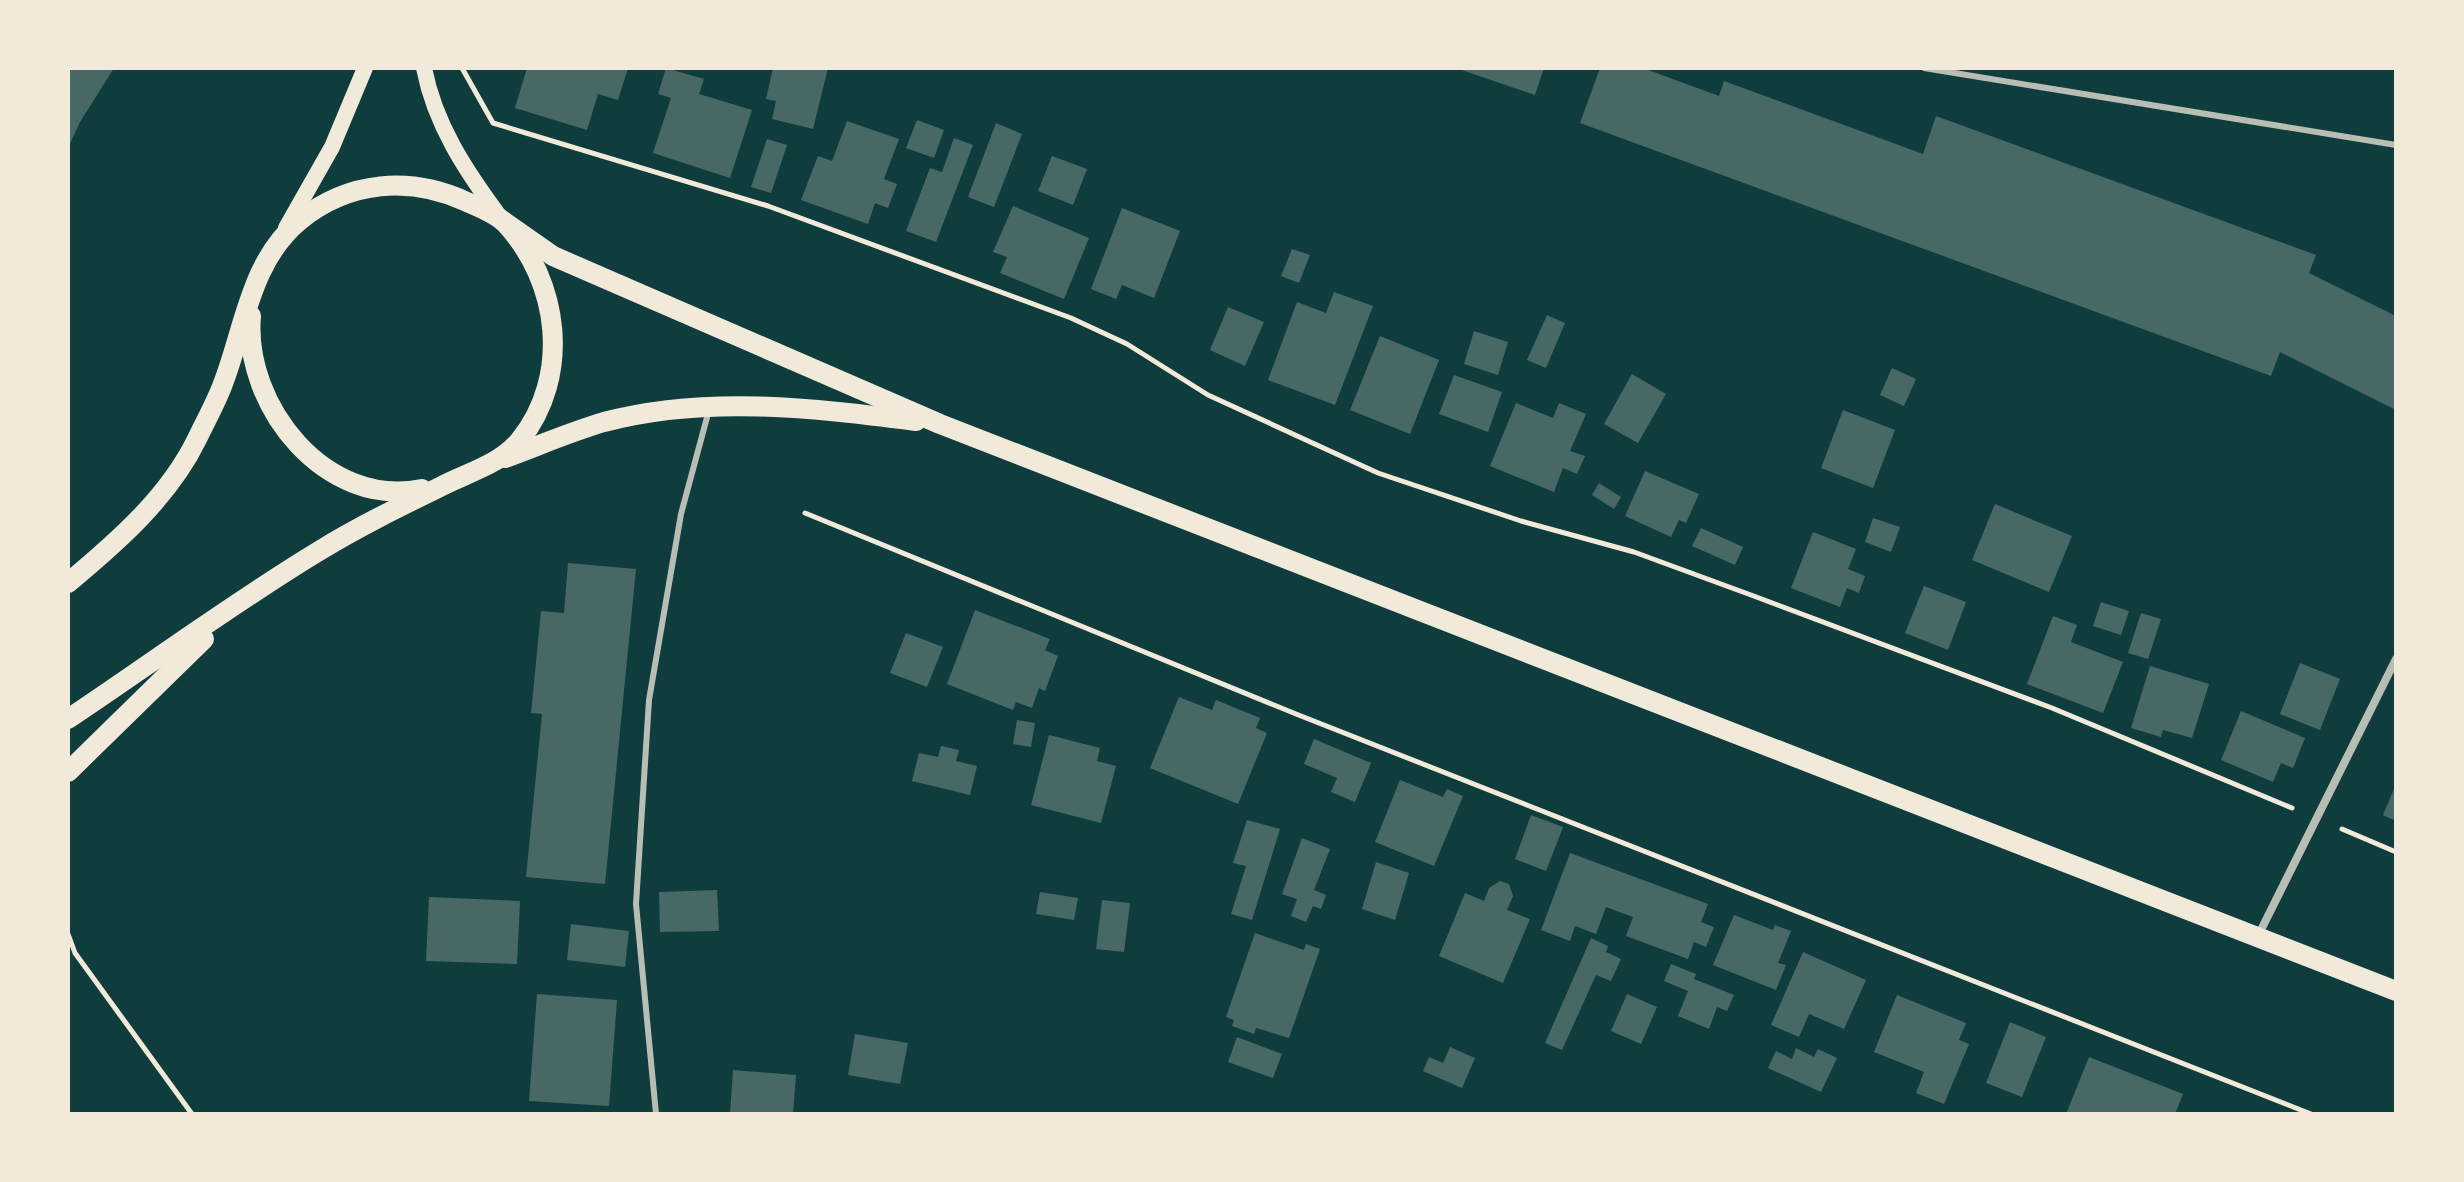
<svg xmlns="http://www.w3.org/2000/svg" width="2464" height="1182" viewBox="0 0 2464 1182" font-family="Commissioner,sans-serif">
	<rect width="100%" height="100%" fill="#0f3d3e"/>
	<!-- building -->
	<g fill="#486865">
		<path d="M68,68H114L80,122L68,148Z"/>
		<path d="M527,68H628L618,100L598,94L587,130L515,108Z"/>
		<path d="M666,68L704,79L699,94L752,110L730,178L653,153L671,98L658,94Z"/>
		<path d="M773,68H828L813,129L772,119L776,101L766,99Z"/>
		<path d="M1456,68H1544L1535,95Z"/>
		<path d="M1600,68H1643L1719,96L1724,81L1923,154L1936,116L2316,255L2309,273L2396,316V410L2280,352L2271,376L1580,123Z"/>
		<path d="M917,120L944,130L934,158L906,148Z"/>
		<path d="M847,121L899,139L884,179L897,184L888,208L875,203L868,224L801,200L818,156L832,161Z"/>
		<path d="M996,123L1022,134L994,207L968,197Z"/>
		<path d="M954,138L973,145L936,242L906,231L930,168L942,172Z"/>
		<path d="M767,139L787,145L771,193L751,187Z"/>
		<path d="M1052,156L1087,169L1073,205L1038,191Z"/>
		<path d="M1013,206L1089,238L1064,299L1000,273L1007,257L993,252Z"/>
		<path d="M1122,208L1180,231L1154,298L1122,285L1116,299L1091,289Z"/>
		<path d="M1292,249L1310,255L1299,283L1281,276Z"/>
		<path d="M1334,292L1373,306L1335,405L1268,380L1297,302L1326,313Z"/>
		<path d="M1228,307L1264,322L1245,366L1210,350Z"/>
		<path d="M1547,315L1565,323L1546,368L1527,360Z"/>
		<path d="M1474,331L1508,342L1498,375L1464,364Z"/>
		<path d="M1380,336L1439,360L1410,434L1350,410Z"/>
		<path d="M1892,368L1916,379L1904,406L1880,395Z"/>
		<path d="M1632,374L1666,394L1638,443L1604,424Z"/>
		<path d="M1454,375L1502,392L1488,432L1439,414Z"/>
		<path d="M1516,403L1553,418L1559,403L1586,414L1570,451L1585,456L1577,474L1563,468L1554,492L1490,466Z"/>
		<path d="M1843,410L1895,430L1873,488L1821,468Z"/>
		<path d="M1645,471L1699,494L1686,523L1679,520L1671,537L1625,516Z"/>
		<path d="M1599,483L1621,497L1614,509L1592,495Z"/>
		<path d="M1995,504L2072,536L2049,592L1972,560Z"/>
		<path d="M1873,518L1900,527L1891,552L1865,542Z"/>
		<path d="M1701,528L1743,547L1735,565L1692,546Z"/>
		<path d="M1813,532L1856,549L1848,569L1865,576L1859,593L1847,588L1840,607L1791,588Z"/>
		<path d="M568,563L636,569L605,884L526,877L542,714L531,713L541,611L564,613Z"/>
		<path d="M1924,586L1966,602L1948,650L1905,633Z"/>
		<path d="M2101,602L2129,611L2121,635L2093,626Z"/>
		<path d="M975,610L1050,639L1045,650L1058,656L1045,691L1039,688L1032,708L1016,702L1013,710L947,684Z"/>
		<path d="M2141,613L2161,619L2148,659L2128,653Z"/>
		<path d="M2053,616L2077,625L2071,642L2123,662L2103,713L2027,684Z"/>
		<path d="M906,633L943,647L927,687L890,673Z"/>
		<path d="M2300,663L2340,679L2320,730L2280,714Z"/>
		<path d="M2150,666L2209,684L2192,738L2163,730L2161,737L2131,728Z"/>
		<path d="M1179,697L1212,710L1216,700L1260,718L1256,728L1267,733L1238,804L1150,768Z"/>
		<path d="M2241,711L2305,738L2293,768L2281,763L2273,782L2221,760Z"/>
		<path d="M1017,720L1035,723L1031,747L1013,744Z"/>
		<path d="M1049,735L1100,748L1097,761L1116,766L1101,823L1031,805Z"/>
		<path d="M1314,739L1371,763L1355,802L1331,792L1337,778L1304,764Z"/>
		<path d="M941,746L959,750L956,761L977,766L970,795L912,781L919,753L938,757Z"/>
		<path d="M1400,780L1443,797L1447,789L1463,796L1434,866L1375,842Z"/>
		<path d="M2396,784V821L2383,815Z"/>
		<path d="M1531,815L1563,827L1546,871L1515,859Z"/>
		<path d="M1247,820L1280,829L1252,920L1231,914L1246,866L1233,863Z"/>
		<path d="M1302,838L1330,849L1314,890L1326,895L1321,909L1313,906L1306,922L1291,916L1297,899L1282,894Z"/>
		<path d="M1570,853L1708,904L1701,922L1714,927L1706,947L1694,942L1688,959L1626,936L1633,917L1606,907L1596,934L1575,926L1570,941L1541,930Z"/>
		<path d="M1376,862L1409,873L1395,920L1362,909Z"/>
		<path d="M1500,881L1509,884L1513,896L1507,910L1530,919L1503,983L1439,956L1465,893L1484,901L1489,888Z"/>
		<path d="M717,890L719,931L660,932L659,892Z"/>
		<path d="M1040,892L1078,898L1074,920L1036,914Z"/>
		<path d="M429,897L520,901L517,964L426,961Z"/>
		<path d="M1102,900L1130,903L1124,952L1096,949Z"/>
		<path d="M1734,915L1773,930L1775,925L1791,931L1778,963L1786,965L1776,990L1713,965Z"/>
		<path d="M571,924L629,931L625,967L567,960Z"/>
		<path d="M1255,933L1304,950L1306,944L1320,949L1289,1038L1256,1028L1254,1034L1232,1026L1234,1020L1226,1017Z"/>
		<path d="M1591,938L1608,946L1606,952L1621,959L1611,981L1596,975L1562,1050L1545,1043Z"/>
		<path d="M1803,952L1866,980L1844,1029L1809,1014L1799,1037L1771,1025Z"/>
		<path d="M1671,964L1696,974L1694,979L1734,995L1727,1011L1717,1007L1709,1029L1678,1016L1688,991L1664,981Z"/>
		<path d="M537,994L617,1000L609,1106L529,1101Z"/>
		<path d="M1627,994L1657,1007L1641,1044L1611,1031Z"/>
		<path d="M1897,995L1966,1023L1959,1040L1969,1044L1944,1104L1916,1093L1924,1072L1874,1052Z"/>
		<path d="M2010,1022L2046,1037L2022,1097L1986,1083Z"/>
		<path d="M855,1034L908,1043L900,1084L848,1075Z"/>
		<path d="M1237,1037L1282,1054L1273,1078L1228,1062Z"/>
		<path d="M1450,1047L1475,1058L1462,1088L1423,1071L1429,1057L1443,1063Z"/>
		<path d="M1796,1048L1814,1057L1818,1049L1837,1058L1821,1092L1768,1068L1776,1051L1792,1059Z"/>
		<path d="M2089,1057L2183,1094L2175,1114H2066Z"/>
		<path d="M733,1070L796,1075L793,1114H730Z"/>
	</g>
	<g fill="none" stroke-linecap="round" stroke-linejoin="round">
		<!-- path -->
		<g stroke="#f1e9da" stroke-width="5">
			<path d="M462,68L493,123L768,206L1071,318L1127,344L1208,395L1378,473L1521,521L1634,552L1751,595L2052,708L2292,808"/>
			<path d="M805,513L1296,714L2311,1114"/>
			<path d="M2342,829L2396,852"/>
			<path d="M68,934L75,953L192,1114"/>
		</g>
		<!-- service -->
		<g stroke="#b8beb3" stroke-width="6">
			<path d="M1924,68L2396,145"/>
			<path d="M656,1114L636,904L649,700L681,514L709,410"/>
		</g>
		<!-- minor -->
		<path stroke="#b8beb3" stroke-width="8" d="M2258,936L2396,659"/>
		<!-- secondary -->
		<g stroke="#f1e9da" stroke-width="16">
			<path d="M424,68C435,125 466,171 500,217"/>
			<path d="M286,228L332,147L365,68"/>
		</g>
		<!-- primary -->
		<g stroke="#f1e9da" stroke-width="20">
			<path d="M503,221L553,256L940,424L2396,991"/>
			<path d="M251,316C243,406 326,509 422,489"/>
			<path d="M505,458C538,446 570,432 604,422C706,395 813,408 916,421"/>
			<path d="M68,583C116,543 169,497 197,439C206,420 217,401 224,381C245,325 251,261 299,221C349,180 411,176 467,202C479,207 496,214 505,223C560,282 571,376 520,440C500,465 466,473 440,487C399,507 358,527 319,551C233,603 152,663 68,719"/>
			<path d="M68,772L204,639"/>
		</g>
	</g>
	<!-- border -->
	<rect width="2464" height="1182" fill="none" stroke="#f1e9da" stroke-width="140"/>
</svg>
